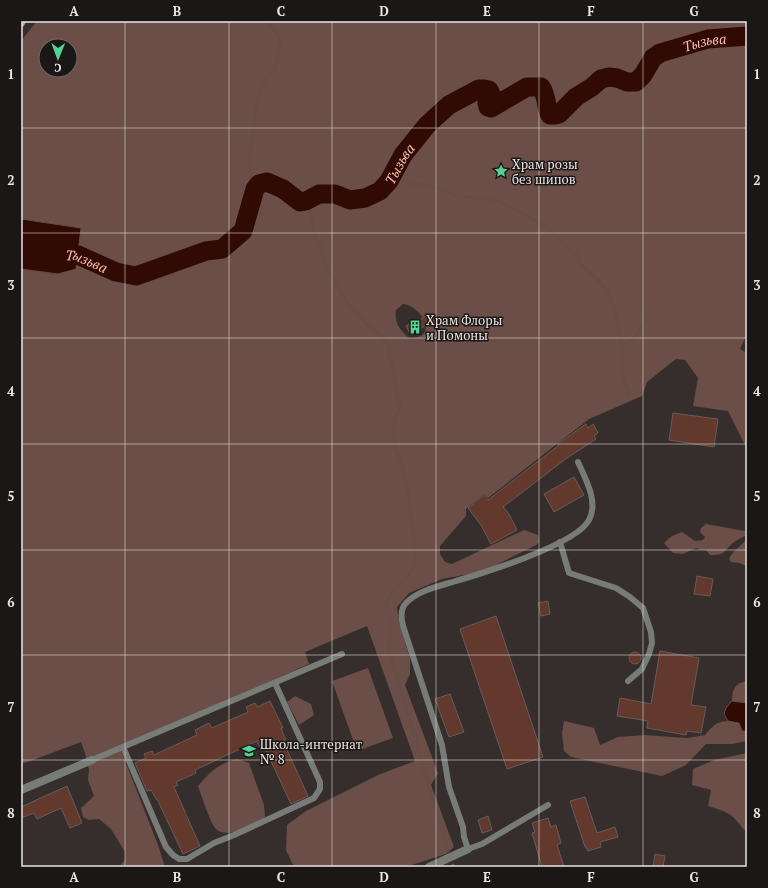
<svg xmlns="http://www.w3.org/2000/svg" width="768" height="888" viewBox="0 0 768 888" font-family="'PT Serif',serif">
	<rect width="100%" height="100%" fill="#362e2c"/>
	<!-- green -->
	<g fill="#6a4e47" fill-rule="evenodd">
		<path d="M37,21H747V334L740,349L747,353V449L728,411L693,406L698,378L685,360L676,359L647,382L642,396L589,419L488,498L484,494L466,509V516L440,546V554L445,562L452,564L524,530L538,535L539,542L536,545L488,569L469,574L442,579L409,593L397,607L399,623L410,658V674L405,685L438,773L431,785L454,847L446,854L405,867H294L286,850L287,825L306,811L378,775L415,761L367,626L305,652L309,664L120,748L158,845L165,867H119L125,860V852L111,829L99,819L89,820L83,817L81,808L94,796L88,780L89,770L86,756L81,742L25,763H21V269L58,274L81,228L21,219V41ZM46,46H70V70H46ZM403,304C422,306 440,339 409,338C400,330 394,323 396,310Z"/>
		<path d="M706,524L745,531V536C741,538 736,540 733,543C722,552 727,555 710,555L706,550H701L696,548L683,554L673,553L664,543L672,536L682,532L695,541L703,540L705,537L700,532L701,528Z"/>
		<path d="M747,539V566L739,563L731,562L729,559C732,551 741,546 747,539Z"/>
		<path d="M368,668L393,738L357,751L332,681Z"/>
		<path d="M747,681V703L732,701C732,689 735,683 747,681Z"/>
		<path d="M295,696L311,704L314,715L299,725L287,702Z"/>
		<path d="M564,721L594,728L600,745L618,737L645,735L687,738L705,735C716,722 720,719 739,723L742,731H747V741L732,744H706L686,765L662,776L571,757L564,751L562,733Z"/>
		<path d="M747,753V829L744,830C732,813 727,812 708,806L711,790L692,785L693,769L714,760Z"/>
		<path d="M237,759L249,763L264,805L265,817C255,824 227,840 216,829C210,823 201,794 198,786C211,771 218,764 237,759Z"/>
	</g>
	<!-- water -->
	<g fill="#300a03" stroke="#684c46">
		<path d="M21,219L81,228L76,269L58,274L21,269Z"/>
		<path d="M732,701L747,703V731H742L739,723L728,721L724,714L726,708Z"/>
	</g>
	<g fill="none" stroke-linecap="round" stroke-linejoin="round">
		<!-- stream -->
		<g stroke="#684c46" stroke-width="3">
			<path d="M393,174L407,183L424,184L438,188L456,196L498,200L546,227L578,256L580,263L596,278L607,290L614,309L622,346V373L629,394"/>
			<path d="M259,184L251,172L249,162L256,107L262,84L275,69L279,50L280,40L276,32L267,21"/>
			<path d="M313,198L310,206V213L315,238L320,246L324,262L330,274L350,306L360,316L367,325L384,338L389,346V356L394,369L398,402L400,403V408L395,419L394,431L395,449L400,456L408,492L415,547V563L413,569L388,598L387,606"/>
			<path d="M622,346L634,339L647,319"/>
			<path d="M391,619C392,629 388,639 389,650L448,851"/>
			<path d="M452,867L453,865"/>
		</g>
		<!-- river -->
		<path stroke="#300a03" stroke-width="19" id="s1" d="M21,253L30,251L78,255L116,272L136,276L206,251L222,249L243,231L255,189L259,184L267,182L283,189L300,202L306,201L319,194H335L350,200L365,198L380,191L389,181L403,155L427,125L449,105L479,89H484L489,90L491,94L487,103L488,107L491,108L527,87H541C548,97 545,107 550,115H555L559,114L576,97L592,87L601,79L609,77L617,78L627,82H636L643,75L653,58L660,53L708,39L747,36"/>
	</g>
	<!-- building -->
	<g fill="#63392e" stroke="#665c5a">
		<path d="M428,315L432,321L411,335L406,326L415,320L418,321Z"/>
		<path d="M673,413L718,419L714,447L669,440Z"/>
		<path d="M586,424L588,428L593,424L598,433L594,436L596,439L567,458L503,507L509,514L517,530L491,544L481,525L468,508L484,495L488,500L559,445L558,444Z"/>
		<path d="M574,477L584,495L554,512L544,494Z"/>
		<path d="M697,576L713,579L710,596L694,594Z"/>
		<path d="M548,601L550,614L541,616L538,603Z"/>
		<path d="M496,616L543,757L507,769L460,629Z"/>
		<path d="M660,651L699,658L691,705L706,707L701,733L687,731L686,735L647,728L648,721L617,716L620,698L651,704Z"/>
		<circle cx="635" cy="658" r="6"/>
		<path d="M450,694L464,732L449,737L435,699Z"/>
		<path d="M270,701L283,728H281L286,740L283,741L308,796L291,804L263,744L259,746L257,741L195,770L196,773L176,782L178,785L174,787L200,846L183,854L157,799H156L151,790L147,791L135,763L146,758L144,754L152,751L154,755L197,735L195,730L209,723L212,728L248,712L246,707L255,703L257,707Z"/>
		<path d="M67,786L82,823L70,828L61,808L37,819L34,813L21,818V807Z"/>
		<path d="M585,797L597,833L615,827L618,837L600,842L601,847L588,851L586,847H585L570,801Z"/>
		<path d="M488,816L492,830L482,833L478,820Z"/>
		<path d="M548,818L551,827L556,825L561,843L557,845L564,867H542L532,833L535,832L532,823Z"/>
		<path d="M655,854L665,856L663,867H653Z"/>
	</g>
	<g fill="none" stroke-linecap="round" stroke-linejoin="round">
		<!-- service -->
		<g stroke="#787c79" stroke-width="6">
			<path d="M560,542L569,573L616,588L630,597L643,608L651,632L652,643L649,654L642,669L628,681"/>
			<path d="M123,747L166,847L173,855L179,859H187L214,843L234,835L314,798L320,789V782L275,683"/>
			<path d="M92,760L342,654"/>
			<path d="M548,805L482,844L468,849L464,837L463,827L449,787L442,745L403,626C401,618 400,609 406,603C418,590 440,586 456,581C484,573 577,544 589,520C599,502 585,478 578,462"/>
		</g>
		<!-- minor -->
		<g stroke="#787c79" stroke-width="8">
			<path d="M21,790L92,760"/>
			<path d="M429,867L468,849"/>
		</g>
		<!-- secondary -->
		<path stroke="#a0a6a2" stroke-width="8" d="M21,23L22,21"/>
	</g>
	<!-- grid -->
	<path fill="none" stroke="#ebe5e4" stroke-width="1" stroke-opacity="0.55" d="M125,21V867M229,21V867M332,21V867M436,21V867M539,21V867M643,21V867M21,128H747M21,233H747M21,338H747M21,444H747M21,550H747M21,655H747M21,760H747"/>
	<!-- icons -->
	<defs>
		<g id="sight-bare" transform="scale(1.08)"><path d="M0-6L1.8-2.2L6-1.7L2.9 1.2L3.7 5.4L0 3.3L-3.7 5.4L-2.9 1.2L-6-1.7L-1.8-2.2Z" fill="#54d395" stroke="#1b1716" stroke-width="2.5" paint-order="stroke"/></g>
		<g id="building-bare" transform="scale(1.08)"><path d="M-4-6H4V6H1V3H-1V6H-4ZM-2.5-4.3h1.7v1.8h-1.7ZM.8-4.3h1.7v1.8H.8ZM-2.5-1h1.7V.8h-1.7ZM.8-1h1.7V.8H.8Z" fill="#54d395" stroke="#1b1716" stroke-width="2.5" paint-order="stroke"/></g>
		<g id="school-bare" transform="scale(1.08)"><path d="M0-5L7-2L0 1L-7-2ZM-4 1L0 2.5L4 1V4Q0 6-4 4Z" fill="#54d395" stroke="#1b1716" stroke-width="2.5" paint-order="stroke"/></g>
	</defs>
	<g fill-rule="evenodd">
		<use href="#sight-bare" x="501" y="171"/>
		<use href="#building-bare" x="415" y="327"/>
		<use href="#school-bare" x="249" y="751"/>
	</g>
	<g text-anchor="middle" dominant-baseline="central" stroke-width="3" stroke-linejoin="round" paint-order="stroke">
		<!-- poi labels -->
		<g font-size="13" fill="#ebe5e4" stroke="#1b1716" text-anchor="start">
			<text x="512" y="164">Храм розы<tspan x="512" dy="15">без шипов</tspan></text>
			<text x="426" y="320">Храм Флоры<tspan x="426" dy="15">и Помоны</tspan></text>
			<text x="260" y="744">Школа-интернат<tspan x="260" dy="15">№ 8</tspan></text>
		</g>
		<!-- water labels -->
		<g font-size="14" font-style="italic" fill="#f8baab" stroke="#1b1716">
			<text stroke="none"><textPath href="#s1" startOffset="866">Тызьва</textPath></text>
			<text stroke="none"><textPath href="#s1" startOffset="453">Тызьва</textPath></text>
			<text stroke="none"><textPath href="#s1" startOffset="67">Тызьва</textPath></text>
		</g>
	</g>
	<!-- border -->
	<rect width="768" height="888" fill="none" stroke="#1b1716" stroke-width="44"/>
	<!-- north arrow -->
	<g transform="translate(58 58) rotate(181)"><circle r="19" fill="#1b1716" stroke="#6e6968"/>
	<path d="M0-3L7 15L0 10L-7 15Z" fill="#54d395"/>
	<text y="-6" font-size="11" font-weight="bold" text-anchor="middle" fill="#ebe5e4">С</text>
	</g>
	<rect x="22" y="22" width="724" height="844" fill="none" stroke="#ebe5e4" stroke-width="1.5"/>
	<g font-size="13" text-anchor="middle" font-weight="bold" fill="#ebe5e4">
		<text x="74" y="16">A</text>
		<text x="177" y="16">B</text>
		<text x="281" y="16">C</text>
		<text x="384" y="16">D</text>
		<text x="487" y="16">E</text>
		<text x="591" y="16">F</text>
		<text x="694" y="16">G</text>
		<text x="11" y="79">1</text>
		<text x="757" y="79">1</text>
		<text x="11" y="185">2</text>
		<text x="757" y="185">2</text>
		<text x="11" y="290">3</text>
		<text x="757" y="290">3</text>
		<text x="11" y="396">4</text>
		<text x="757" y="396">4</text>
		<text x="11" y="501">5</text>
		<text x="757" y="501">5</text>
		<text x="11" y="607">6</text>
		<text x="757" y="607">6</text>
		<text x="11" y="712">7</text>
		<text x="757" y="712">7</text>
		<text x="11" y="818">8</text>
		<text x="757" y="818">8</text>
		<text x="74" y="882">A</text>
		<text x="177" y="882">B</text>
		<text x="281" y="882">C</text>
		<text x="384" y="882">D</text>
		<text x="487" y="882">E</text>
		<text x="591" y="882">F</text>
		<text x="694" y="882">G</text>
	</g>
</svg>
